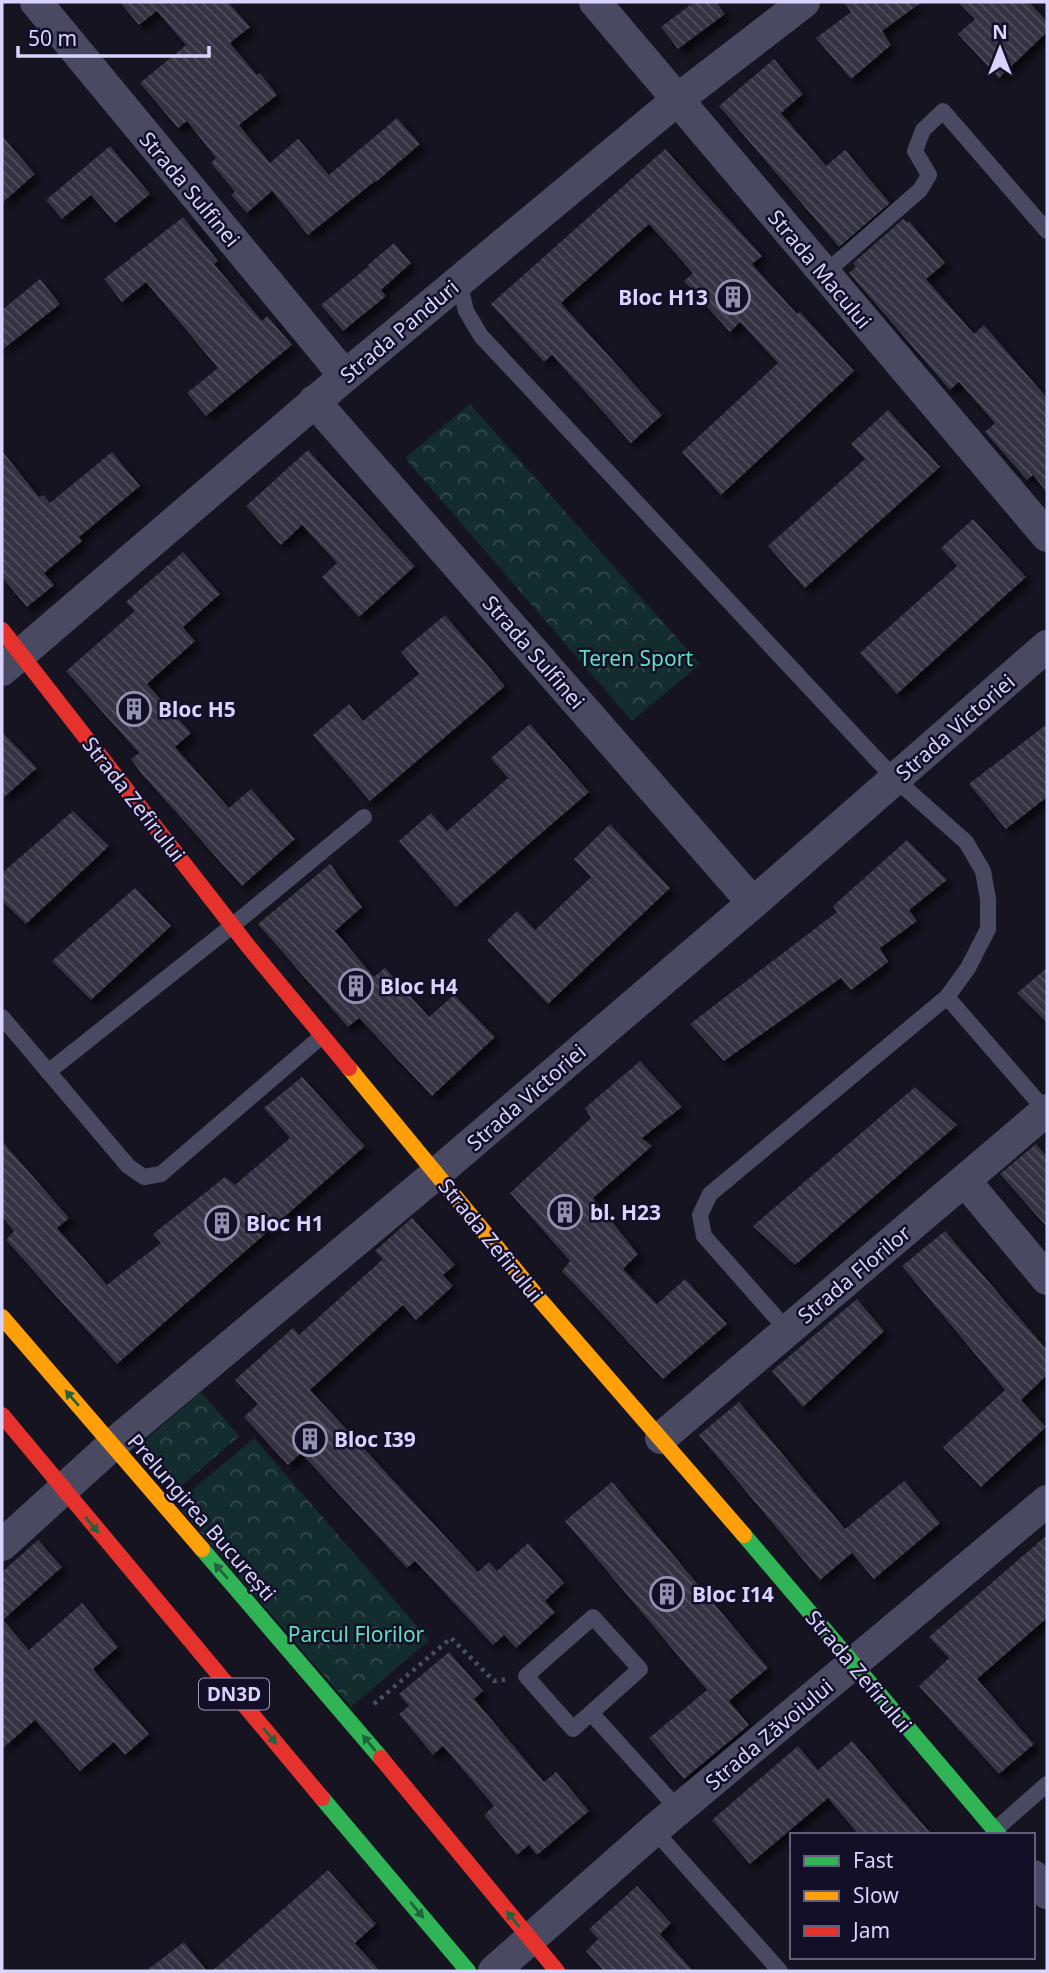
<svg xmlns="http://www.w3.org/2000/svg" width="1049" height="1973" viewBox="0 0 1049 1973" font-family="'Noto Sans',sans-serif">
	<defs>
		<pattern id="park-crowns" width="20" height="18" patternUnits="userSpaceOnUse" patternTransform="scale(1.75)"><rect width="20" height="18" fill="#132c2d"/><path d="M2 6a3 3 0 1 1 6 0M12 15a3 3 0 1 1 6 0" fill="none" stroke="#354a4c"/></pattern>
		<pattern id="building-back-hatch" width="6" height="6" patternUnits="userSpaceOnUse" patternTransform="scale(1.75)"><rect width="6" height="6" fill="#343243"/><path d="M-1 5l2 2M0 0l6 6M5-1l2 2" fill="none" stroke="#514f5f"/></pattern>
		<filter id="shadow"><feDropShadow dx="6" dy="6" stdDeviation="3.5" flood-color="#0009"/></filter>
	</defs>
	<rect width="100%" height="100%" fill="#161421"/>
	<!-- park -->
	<g fill="url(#park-crowns)">
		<path d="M470,404L700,664L632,721L405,458Z"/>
		<path d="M201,1392L239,1436L180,1487L142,1443Z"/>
		<path d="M254,1438L429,1640L351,1707L176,1504Z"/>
	</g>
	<!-- building -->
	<g fill="url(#building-back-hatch)" filter="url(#shadow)">
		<path d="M120,2H228L250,27L230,43L257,75L260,73L277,95L239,125L270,163L298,139L329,175L397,118L420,144L376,182L375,181L308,235L272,191L247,213L231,195L235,192L211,163L216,158L187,121L178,128L140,83L186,45L157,11L139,25Z"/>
		<path d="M694,2H716L725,14L678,49L661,27Z"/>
		<path d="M844,2H922L882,31L891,45L851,79L816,38L851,12Z"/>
		<path d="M958,2H1029L1047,21V32L999,78L958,34L975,19Z"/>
		<path d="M774,59L803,94L781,113L826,166L845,150L890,203L839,247L719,106Z"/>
		<path d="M2,136L35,174L2,203Z"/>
		<path d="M110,146L150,194L115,223L91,195L62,219L46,200Z"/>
		<path d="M665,149L762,256L752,264L797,314L800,312L854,371L721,495L682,452L778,363L740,322L730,332L684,281L693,273L649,224L561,303L662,415L631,443L552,355L544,362L491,304Z"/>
		<path d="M183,217L218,261L214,264L262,321L267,316L292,345L206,416L187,393L218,368L146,282L122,302L104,279Z"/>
		<path d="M903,219L907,223L909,221L945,263L926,279L974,334L984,325L1047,398V492L1033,475L1027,480L985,432L995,423L959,382L950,390L849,273L856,267L853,263Z"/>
		<path d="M394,243L411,263L381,290L386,296L343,331L321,305L369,266L368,265Z"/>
		<path d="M40,279L60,304L2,350V310Z"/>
		<path d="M888,410L940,467L805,588L768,546L865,459L851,444Z"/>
		<path d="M308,450L415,566L359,617L322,577L337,563L302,525L281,545L246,506Z"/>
		<path d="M2,451L39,497L43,495L50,503L112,452L140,486L79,537L82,541L44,573L54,585L27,607L2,577Z"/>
		<path d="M973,519L1026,577L897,694L860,653L957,566L941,548Z"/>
		<path d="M183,552L220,594L183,627L195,641L147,684L191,733L175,747L229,808L251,789L295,839L242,886L141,773L131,759L139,753L66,671L135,611L126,602Z"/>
		<path d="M445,615L505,686L370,801L313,735L349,704L363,721L419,674L401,652Z"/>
		<path d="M530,724L589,792L456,907L399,841L431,813L447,831L508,778L491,758Z"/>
		<path d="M1047,724V797L1006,829L969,784Z"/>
		<path d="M2,732L37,768L2,799Z"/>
		<path d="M73,811L109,846L26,924L2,901V873Z"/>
		<path d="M610,824L670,888L548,1004L487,940L517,911L535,930L591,877L574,859Z"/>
		<path d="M907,840L947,880L909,910L917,921L880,948L888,962L851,990L841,978L724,1061L690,1024L837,912L833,906Z"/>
		<path d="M330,864L362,907L335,931L374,977L385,968L429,1017L454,995L495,1037L432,1096L359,1018L348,1027L258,924Z"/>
		<path d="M135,888L171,926L91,1000L52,961Z"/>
		<path d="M1047,968V1023L1017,993Z"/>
		<path d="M640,1061L682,1107L642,1138L652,1146L593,1198L638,1254L623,1269L657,1304L685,1279L727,1324L663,1379L562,1271L570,1261L510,1193L591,1118L585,1108Z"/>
		<path d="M302,1077L365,1146L117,1364L6,1240L14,1231L2,1217V1141L69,1218L57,1228L107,1285L161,1243L153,1234L225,1177L235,1185L290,1138L264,1108Z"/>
		<path d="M915,1087L957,1125L795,1265L753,1226Z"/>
		<path d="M1036,1144L1047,1157V1227L1000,1174Z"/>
		<path d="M412,1218L455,1265L443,1275L453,1286L416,1320L403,1305L310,1390L478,1572L489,1562L497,1571L528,1543L564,1583L545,1601L555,1612L516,1648L504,1635L493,1645L415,1561L407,1568L301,1453L288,1465L244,1417L258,1404L235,1380L293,1328L299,1335L383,1259L375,1251Z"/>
		<path d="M945,1231L1047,1350V1375L1021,1400L1046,1427L981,1487L943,1447L1005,1390L902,1266Z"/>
		<path d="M857,1299L884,1331L803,1407L772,1371Z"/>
		<path d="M739,1402L845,1529L904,1481L940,1523L874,1579L852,1553L820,1580L699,1435Z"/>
		<path d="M612,1482L768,1668L729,1701L749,1725L684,1779L649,1738L707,1690L565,1521Z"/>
		<path d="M1047,1535V1618L977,1679L1034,1744L999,1774L919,1686L949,1658L929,1637Z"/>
		<path d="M38,1540L62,1567L3,1620L29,1650L82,1603L118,1647L93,1669L149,1734L125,1755L114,1742L80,1771L35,1720L2,1749V1572Z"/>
		<path d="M449,1652L483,1691L474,1699L544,1782L556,1772L589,1811L537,1855L529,1845L517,1855L484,1815L494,1806L443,1746L433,1755L399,1714L409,1706L399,1694Z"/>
		<path d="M852,1741L932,1835H859L828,1798L750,1864L712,1820L798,1746L818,1770Z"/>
		<path d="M328,1870L376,1924L355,1943L380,1971H212Z"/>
		<path d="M637,1886L671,1923L660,1934L693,1971H604L586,1951L598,1939L589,1929Z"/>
		<path d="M184,1942L207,1971H146Z"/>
	</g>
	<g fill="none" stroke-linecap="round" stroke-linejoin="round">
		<!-- path -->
		<path stroke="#44505f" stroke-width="4.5" stroke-dasharray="3.5 5" stroke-linecap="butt" d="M374,1704L451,1638L494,1681L508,1679"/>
		<!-- lane -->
		<g stroke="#4a4962" stroke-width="16">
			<path d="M824,274L920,190L929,175L915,151L923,130L943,111L1047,231"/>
			<path d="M459,281L466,311L481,336L895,779L966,842L983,871L988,899V929L968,968L947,997L710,1194L700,1215L704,1236L788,1331"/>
			<path d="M947,997L1046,1111"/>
			<path d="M2,1017L128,1166L144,1177L161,1174L322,1036"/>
			<path d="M48,1072L232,926L364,817"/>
			<path d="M593,1617L640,1669L573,1729L526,1676Z"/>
			<path d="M591,1713L679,1810"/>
			<path d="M654,1830L780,1971"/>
			<path d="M995,1830L1047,1784"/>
		</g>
		<!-- street -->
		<g stroke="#4a4962" stroke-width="32">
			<path d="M36,2L345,376"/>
			<path d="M595,2L1047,536"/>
			<path d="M314,401L753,903"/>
			<path d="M2,670L345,376L677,100L804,2"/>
			<path d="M965,1181L1047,1279"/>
			<path d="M661,1438L1047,1110"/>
			<path d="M2,1545L112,1445L437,1173L753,903L1047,646"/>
			<path d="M1033,1876L1047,1893"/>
			<path d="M494,1971L654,1830L1047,1501"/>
		</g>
		<!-- fast -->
		<g stroke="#30b455" stroke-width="16">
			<path d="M744,1535L999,1835"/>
			<path d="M202,1549L381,1758"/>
			<path d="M322,1798L468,1971"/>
		</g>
		<!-- slow -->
		<g stroke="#ff9f0a" stroke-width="16">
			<path d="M349,1068L541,1301L744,1535"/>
			<path d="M2,1317L202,1549"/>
		</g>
		<!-- jam -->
		<g stroke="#e5322d" stroke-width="16">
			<path d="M2,630L248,946L349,1068"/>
			<path d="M2,1415L322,1798"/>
			<path d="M381,1758L557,1971"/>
		</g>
	</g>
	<!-- one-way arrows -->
	<defs><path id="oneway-solid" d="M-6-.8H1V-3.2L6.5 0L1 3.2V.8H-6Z" transform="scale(1.75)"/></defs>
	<g fill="#22623e">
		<use href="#oneway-solid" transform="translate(72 1398) rotate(-131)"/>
		<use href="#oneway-solid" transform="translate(92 1525) rotate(50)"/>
		<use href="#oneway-solid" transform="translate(221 1571) rotate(-131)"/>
		<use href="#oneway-solid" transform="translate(270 1736) rotate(50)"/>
		<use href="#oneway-solid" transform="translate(369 1743) rotate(-129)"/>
		<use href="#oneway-solid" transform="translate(417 1910) rotate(50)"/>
		<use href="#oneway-solid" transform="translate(513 1919) rotate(-129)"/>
	</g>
	<!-- icons -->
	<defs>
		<g id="building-ring" transform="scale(1.75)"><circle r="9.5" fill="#130f26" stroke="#9591b1" stroke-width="1.5"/><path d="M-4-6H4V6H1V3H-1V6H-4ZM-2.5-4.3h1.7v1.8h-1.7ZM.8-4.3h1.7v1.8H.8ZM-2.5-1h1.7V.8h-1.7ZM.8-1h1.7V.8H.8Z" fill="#9591b1"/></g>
	</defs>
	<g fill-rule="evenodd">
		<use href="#building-ring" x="733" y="297"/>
		<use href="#building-ring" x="134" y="709"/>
		<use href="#building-ring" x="356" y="986"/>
		<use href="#building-ring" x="565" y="1212"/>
		<use href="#building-ring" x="222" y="1223"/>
		<use href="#building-ring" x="310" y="1439"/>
		<use href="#building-ring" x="667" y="1594"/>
	</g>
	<g text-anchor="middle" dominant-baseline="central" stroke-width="5" stroke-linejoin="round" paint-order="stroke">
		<!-- shield labels -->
		<rect fill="#130f26" stroke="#9e99be" stroke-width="2" x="199" y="1678.5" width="70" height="31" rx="5"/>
		<g font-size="19" font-weight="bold" fill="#d9d4ff">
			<text x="234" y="1694">DN3D</text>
		</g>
		<!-- street labels -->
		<g font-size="21" fill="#d9d4ff" stroke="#130f26">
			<text transform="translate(190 189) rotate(50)">Strada Sulfinei</text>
			<text transform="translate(820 269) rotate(50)">Strada Macului</text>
			<text transform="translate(399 331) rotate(-40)">Strada Panduri</text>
			<text transform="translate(534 652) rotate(49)">Strada Sulfinei</text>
			<text transform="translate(955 727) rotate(-41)">Strada Victoriei</text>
			<text transform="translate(134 799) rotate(52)">Strada Zefirului</text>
			<text transform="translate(526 1097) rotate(-41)">Strada Victoriei</text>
			<text transform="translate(491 1240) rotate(51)">Strada Zefirului</text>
			<text transform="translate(854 1274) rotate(-40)">Strada Florilor</text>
			<text transform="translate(202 1517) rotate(49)">Prelungirea București</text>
			<text transform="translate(859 1671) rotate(50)">Strada Zefirului</text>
			<text transform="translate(769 1734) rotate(-40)">Strada Zăvoiului</text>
		</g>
		<!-- poi labels -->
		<g font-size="21" font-weight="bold" fill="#d9d4ff" stroke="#130f26" text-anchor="start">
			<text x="708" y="297" text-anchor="end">Bloc H13</text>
			<text x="158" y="709">Bloc H5</text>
			<text x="380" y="986">Bloc H4</text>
			<text x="590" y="1212">bl. H23</text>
			<text x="246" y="1223">Bloc H1</text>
			<text x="334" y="1439">Bloc I39</text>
			<text x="692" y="1594">Bloc I14</text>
		</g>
		<!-- park labels -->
		<g font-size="21" fill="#5fe0c0" stroke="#130f26">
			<text x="636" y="658">Teren Sport</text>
			<text x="356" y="1634">Parcul Florilor</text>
		</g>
	</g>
	<!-- border -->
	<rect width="1049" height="1973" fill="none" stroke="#d9d4ff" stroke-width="7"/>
	<!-- legend -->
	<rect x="790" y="1833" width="245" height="126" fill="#130f26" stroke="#625e7d" stroke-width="2"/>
	<rect x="804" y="1856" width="35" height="10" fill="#30b455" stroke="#625e7d" stroke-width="2"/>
	<text x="853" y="1868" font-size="21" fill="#d9d4ff">Fast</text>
	<rect x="804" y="1891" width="35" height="10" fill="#ff9f0a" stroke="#625e7d" stroke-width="2"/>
	<text x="853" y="1903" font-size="21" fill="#d9d4ff">Slow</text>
	<rect x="804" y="1926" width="35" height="10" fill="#e5322d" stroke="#625e7d" stroke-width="2"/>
	<text x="853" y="1938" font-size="21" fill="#d9d4ff">Jam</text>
	<!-- north arrow -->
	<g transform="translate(1000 49)" stroke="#130f26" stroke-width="5" paint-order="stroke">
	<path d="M0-5L12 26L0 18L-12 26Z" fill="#d9d4ff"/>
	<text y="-10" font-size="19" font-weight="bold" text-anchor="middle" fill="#d9d4ff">N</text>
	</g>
	<!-- scale -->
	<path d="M18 46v10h191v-10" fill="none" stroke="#d9d4ff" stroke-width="3.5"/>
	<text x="28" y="46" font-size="21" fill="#d9d4ff" stroke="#130f26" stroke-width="5" paint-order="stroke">50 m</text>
</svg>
